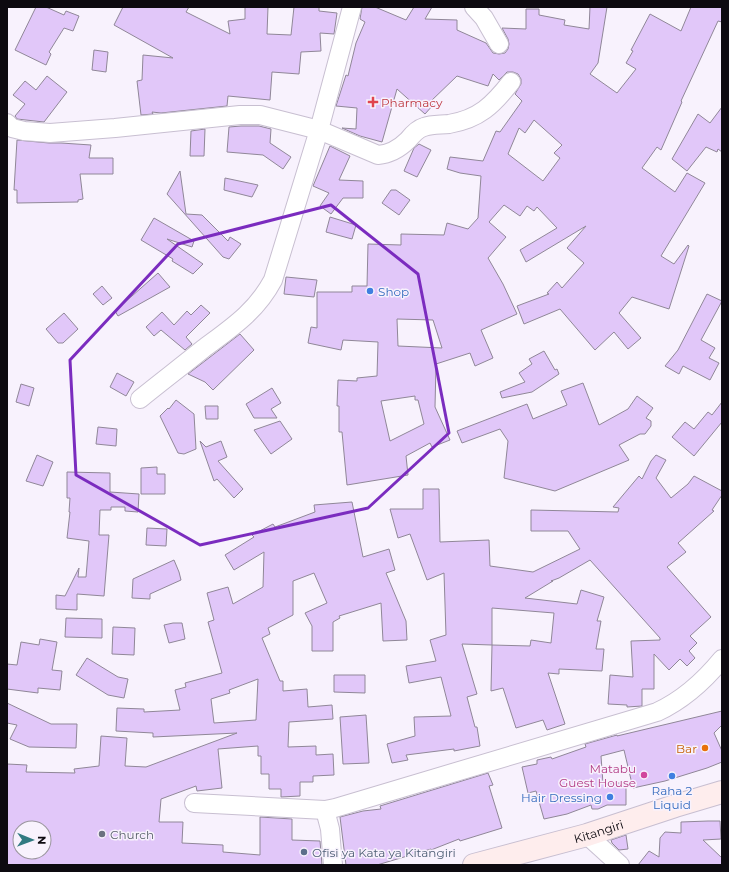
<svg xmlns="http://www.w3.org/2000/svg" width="729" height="872" viewBox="0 0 729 872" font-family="Montserrat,sans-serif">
	<rect width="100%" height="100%" fill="#f8f2fd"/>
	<!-- building -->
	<g fill="#e1c7f9" stroke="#908798" fill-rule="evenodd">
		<path d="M36,7H46L64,15L66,11L79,16L73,31L64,28L49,52L51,54L46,65L15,50Z"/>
		<path d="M123,7H189L186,12L230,34L228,21L245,19V7H268L267,34L291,35L294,7H319V11L337,13L334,34L320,33L321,51L301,52L299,74L272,72L270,100L228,96L227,106L161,113L152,112L153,114L141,115L137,81L142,80L143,55L173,58L114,25Z"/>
		<path d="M362,7H375L406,20L414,7H432L425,19L457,20V30L486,43L493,53L499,54L505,53L508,49L509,44L508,39L502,28L526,29V9H539V15L565,20L564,25L589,29L590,7H607L598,63L590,74L617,93L636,69L626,63L633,51L631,50L650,14L681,31L691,7H722V22L718,21L681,101L682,102L661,150L657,147L642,168L675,192L687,173L705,183L661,256L674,264L688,245L689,246L669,309L632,297L619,313L641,338L628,349L614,332L595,350L560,309L524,324L517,306L549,294L547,293L557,282L562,288L584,263L567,248L586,226L526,262L520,250L557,228L537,207L534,211L527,206L520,216L504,205L489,222L506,237L488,258L503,284L517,314L481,330L493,358L475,366L470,353L436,364L435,407L450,440L432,447L430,443L406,456L408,475L347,485L342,432H339V406H337L338,380L357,381V378L377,376L378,342L343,340L341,350L308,343L311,327L317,328V292H352V286H367L368,244L401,245V234L444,235L447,223L468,229L478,218L481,176L460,173L447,169L450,157L483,161L496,131L500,132L522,101L515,94L521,84V79L518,74L513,72H507L499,80L493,74L488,86L457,76L430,102L433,105L425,114L397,89L382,142L360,136L342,128L356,129L357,108L336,106L346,75L348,76L356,43L365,22L360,19ZM534,120L562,145L554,153L560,158L543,181L508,154L519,128L525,133ZM397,319L433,320L442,348L398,346ZM415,396V400H418L424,424L390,441L381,401Z"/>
		<path d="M94,50L108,52L106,72L92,70Z"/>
		<path d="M47,76L67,92L44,122L17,119L15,116L25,104L13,95L25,81L36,90Z"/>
		<path d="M722,107V152L718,149L717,152L706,147L687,171L672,159L698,114L710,123Z"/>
		<path d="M241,126H259L271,129L270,143L291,157L283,169L263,155L227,152L229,127Z"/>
		<path d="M205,129L204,156H190L191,131Z"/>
		<path d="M17,140L49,143H61L91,145L89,158H113V174H80L83,199L78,200V202L17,203V190H14Z"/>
		<path d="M419,144L431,150L417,177L404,171L414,148Z"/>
		<path d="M330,146L350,156L339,180L363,181V198H343L331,214L320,206L329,193L313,186Z"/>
		<path d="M180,171L186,214L202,215L228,241L230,237L241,244L229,259L223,257L167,194Z"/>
		<path d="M225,178L258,185L252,197L224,190Z"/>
		<path d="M391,190H396L410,200L399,215L382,203Z"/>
		<path d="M330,217L356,225L352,239L326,232Z"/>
		<path d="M154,218L194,241L192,247L167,239L203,264L193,274L172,261L173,259L141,240Z"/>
		<path d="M158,273L170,287L118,316L115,311Z"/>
		<path d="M286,277L317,280L314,297L284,294Z"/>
		<path d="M102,286L112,298L103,305L93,294Z"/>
		<path d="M707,294L722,301L701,340L715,348L709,358L719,363L710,380L683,366L679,374L665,366L678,350Z"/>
		<path d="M201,305L210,313L186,337L192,344L185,350L161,330L154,336L146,327L162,312L174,325L187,311L191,315Z"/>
		<path d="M64,313L78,329L63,343H58L46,329Z"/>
		<path d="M240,334L254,350L213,390L205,382L188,374Z"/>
		<path d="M544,351L555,370L557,369L559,374L532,392L502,398L500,392L525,382L519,373L532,364L529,359Z"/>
		<path d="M117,373L134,382L126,396L110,387Z"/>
		<path d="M583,383L599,425L628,409L637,396L653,408L646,418L651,421V426L645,434H640L619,445L629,460L555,491L504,478L508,441L500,429L462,443L457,431L527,404L533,419L567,405L561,391Z"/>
		<path d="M21,384L34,388L29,406L16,402Z"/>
		<path d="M272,388L281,403L271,409L277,418H254L246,404Z"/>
		<path d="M176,400L194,414L196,449L184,454L178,453L160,416L168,408L169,409Z"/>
		<path d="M722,402V422L694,456L672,437L685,422L694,429L708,412L712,415Z"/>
		<path d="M205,406H218V419H206Z"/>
		<path d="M280,421L292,439L271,454L254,430Z"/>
		<path d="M98,427L117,429L116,446L96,444Z"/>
		<path d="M200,441L206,447L221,441L227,457L218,461L243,489L234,498L217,479L214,481Z"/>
		<path d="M37,455L53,462L43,486L26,481Z"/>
		<path d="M656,455L666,460L656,478L671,498L688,484L694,476L722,491V495L712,510L714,511L678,543L686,552L667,567L711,617L690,636L697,643L689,651L695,658L687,666L680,659L669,670L654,654V689H642V706L627,707V705L608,704L610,675L633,677L631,641L660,640V638L590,560L559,578L551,581H553L525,598L577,604L581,590L604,597L597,621H601L596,649H604L602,671L559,669V674L548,673L565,724L547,730L543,720L516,728L503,688L491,691L492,645L530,646L531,640L551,643L554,613L492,608V645L462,644L477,694L467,697L475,727H477L480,746L454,751V749L406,755L408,760L392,763L387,744L415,736L414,717L451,716L441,677L409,683L406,666L436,661L430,640L446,635L444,573L427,580L410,534L398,538L390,509H423V489H439L440,542L489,540L490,566L533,572L580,549L568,531H531V510L618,512L619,508L613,507L639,476L642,479L651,461Z"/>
		<path d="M157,467V474H165V494H141V468Z"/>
		<path d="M67,472L110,473V492L139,494L138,512L125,511V507H111V510H100L99,535H109L104,596L77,594V610L56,609V595L65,596L79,568L78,577H86L89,541L67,538L70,512H69L70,498H67Z"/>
		<path d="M352,502L363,557L389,549L395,570L386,573L406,621L407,640L383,641L381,603L339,616L340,618L333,622V651H312V626L305,613L327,603L314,573L293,581V615L268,628L270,634L262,638L280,681H283V691L307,689L308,707L332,705L333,719L289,722L288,747L316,746V755L333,754L334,775L313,776V782H300V796L281,797V789H269V774H261V756H258V746L218,749L222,788L197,791L196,786L161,799L159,822H183L182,843L223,845V852L260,855V817L292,819V840L320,841L322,865H7V764L27,765L26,772L75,773L74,769L99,766L101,736L127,738L125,766L146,767L237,733L153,737V733L116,731L117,708L144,709V712L180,710L175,690L186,687L185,683L222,673L208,622L214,620L207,593L228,587L233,604L263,587L264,552L234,570L225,555L254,537L252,535L273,524L275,527L315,512L314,505ZM258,679L256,720L214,723L211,699L230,693L229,690ZM20,828H44V852H20Z"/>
		<path d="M147,528L167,529L166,546L146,545Z"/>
		<path d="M174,560L179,572L181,580L150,594V599L132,598L133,579Z"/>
		<path d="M66,618L102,619V638L65,637Z"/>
		<path d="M173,623H182L185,639L169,643L164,625Z"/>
		<path d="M113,627L135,628L134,655L112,654Z"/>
		<path d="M40,639L57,642L52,670L62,671L60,690L38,688V693L7,689V664L17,665L21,642L39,645Z"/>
		<path d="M87,658L118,677L128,679L124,698L108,695L76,675Z"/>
		<path d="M334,675H365V693L334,692Z"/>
		<path d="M7,703L51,724H77L76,748L29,747L10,739L17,725L7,723Z"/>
		<path d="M722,711V725L714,733L722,751V762L707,768L665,781L633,788L624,750L601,756L603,783H626V805H607L598,809H592L591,805L567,814L544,819L536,791L528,793L522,767L537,764V760L551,757L552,759L586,747L585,744L617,735V736Z"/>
		<path d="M366,715L369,763L343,764L340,717Z"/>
		<path d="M488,773L493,785L489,786L502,828L460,841L459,839L431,850V849L377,865H346L340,817L363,811L381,809L380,806Z"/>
		<path d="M708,821H720L721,839L703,840L722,858V865H638L649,851L659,857L660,838L665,832L681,833V822Z"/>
		<path d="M626,835L628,849L619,850L612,843L611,840Z"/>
	</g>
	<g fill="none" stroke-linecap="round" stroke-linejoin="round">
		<!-- street casing -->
		<g stroke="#c8bfd1" stroke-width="20">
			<g id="street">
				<path d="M474,7L484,18L499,44"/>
				<path d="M7,123L12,128L24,131L50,133L115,128L240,115H260L319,130L378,155C390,154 399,149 408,140C412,135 417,129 424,127C432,124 441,125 449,124C479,119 493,105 511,82"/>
				<path d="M140,399C161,382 182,366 203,349C231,328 256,312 273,280L319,130L352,7"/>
				<path d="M194,803L325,810L335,808L657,712C683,700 704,681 722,659"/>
				<path d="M325,810L330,829L333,865"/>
				<path d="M587,835L620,865"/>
			</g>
		</g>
		<!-- secondary casing -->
		<g stroke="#c8bfd1" stroke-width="24">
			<g id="secondary">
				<path id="s1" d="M474,865L587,835L675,806L722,792"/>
			</g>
		</g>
		<!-- street -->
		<use href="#street" stroke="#fff" stroke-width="18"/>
		<!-- secondary -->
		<use href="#secondary" stroke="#feeded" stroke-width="22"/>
	</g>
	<!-- marked area -->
	<path fill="none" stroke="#7b2cbf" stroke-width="3" stroke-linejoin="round" d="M331,205L418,274L449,433L368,508L200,545L76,475L70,360L178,244Z"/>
	<!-- markers -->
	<path fill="#e0444e" stroke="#f8f2fd" stroke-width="1.5" d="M371 96h4v4h4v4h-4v4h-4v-4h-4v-4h4z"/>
	<g fill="#3f7fe0" stroke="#f8f2fd" stroke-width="1.5">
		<circle cx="370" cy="291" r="4"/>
		<circle cx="672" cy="776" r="4"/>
		<circle cx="610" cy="797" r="4"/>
	</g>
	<circle fill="#e8710a" stroke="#f8f2fd" stroke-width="1.5" cx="705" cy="748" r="4"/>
	<circle fill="#d1479c" stroke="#f8f2fd" stroke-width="1.5" cx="644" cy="775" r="4"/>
	<circle fill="#6b7280" stroke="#f8f2fd" stroke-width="1.5" cx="102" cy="834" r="4"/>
	<circle fill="#5c6f8a" stroke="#f8f2fd" stroke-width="1.5" cx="304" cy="852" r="4"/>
	<g text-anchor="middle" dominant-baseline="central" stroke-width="3" stroke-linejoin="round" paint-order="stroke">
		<!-- health labels -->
		<g font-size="12" fill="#be3a42" stroke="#f8f2fd" text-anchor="start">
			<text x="381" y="102">Pharmacy</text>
		</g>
		<!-- shop labels -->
		<g font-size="12" fill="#366cbe" stroke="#f8f2fd" text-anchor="start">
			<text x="378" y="291">Shop</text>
			<text x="672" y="790" text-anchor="middle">Raha 2<tspan x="672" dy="14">Liquid</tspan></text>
			<text x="602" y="797" text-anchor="end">Hair Dressing</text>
		</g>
		<!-- food labels -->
		<g font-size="12" fill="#c56008" stroke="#f8f2fd" text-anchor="end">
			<text x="697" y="748">Bar</text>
		</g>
		<!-- hotel labels -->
		<g font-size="12" fill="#b23c85" stroke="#f8f2fd" text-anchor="end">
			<text x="636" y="768">Matabu<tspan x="636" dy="14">Guest House</tspan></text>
		</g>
		<!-- street labels -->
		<g font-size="12" fill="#0d0a10" stroke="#f8f2fd">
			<text stroke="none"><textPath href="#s1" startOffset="129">Kitangiri</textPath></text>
		</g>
		<!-- worship labels -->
		<g font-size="12" fill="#5b616d" stroke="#f8f2fd" text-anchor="start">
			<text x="110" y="834">Church</text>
		</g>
		<!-- service labels -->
		<g font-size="12" fill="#4e5e75" stroke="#f8f2fd" text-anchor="start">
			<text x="312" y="852">Ofisi ya Kata ya Kitangiri</text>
		</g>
	</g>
	<!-- border -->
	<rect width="729" height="872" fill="none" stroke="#0d0a10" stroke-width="16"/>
	<!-- north arrow -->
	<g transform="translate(32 840) rotate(91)"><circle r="19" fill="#f8f2fd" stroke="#9a959e"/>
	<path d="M0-3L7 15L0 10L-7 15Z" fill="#317a82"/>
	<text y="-6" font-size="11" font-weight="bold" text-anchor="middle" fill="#0d0a10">N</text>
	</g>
</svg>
